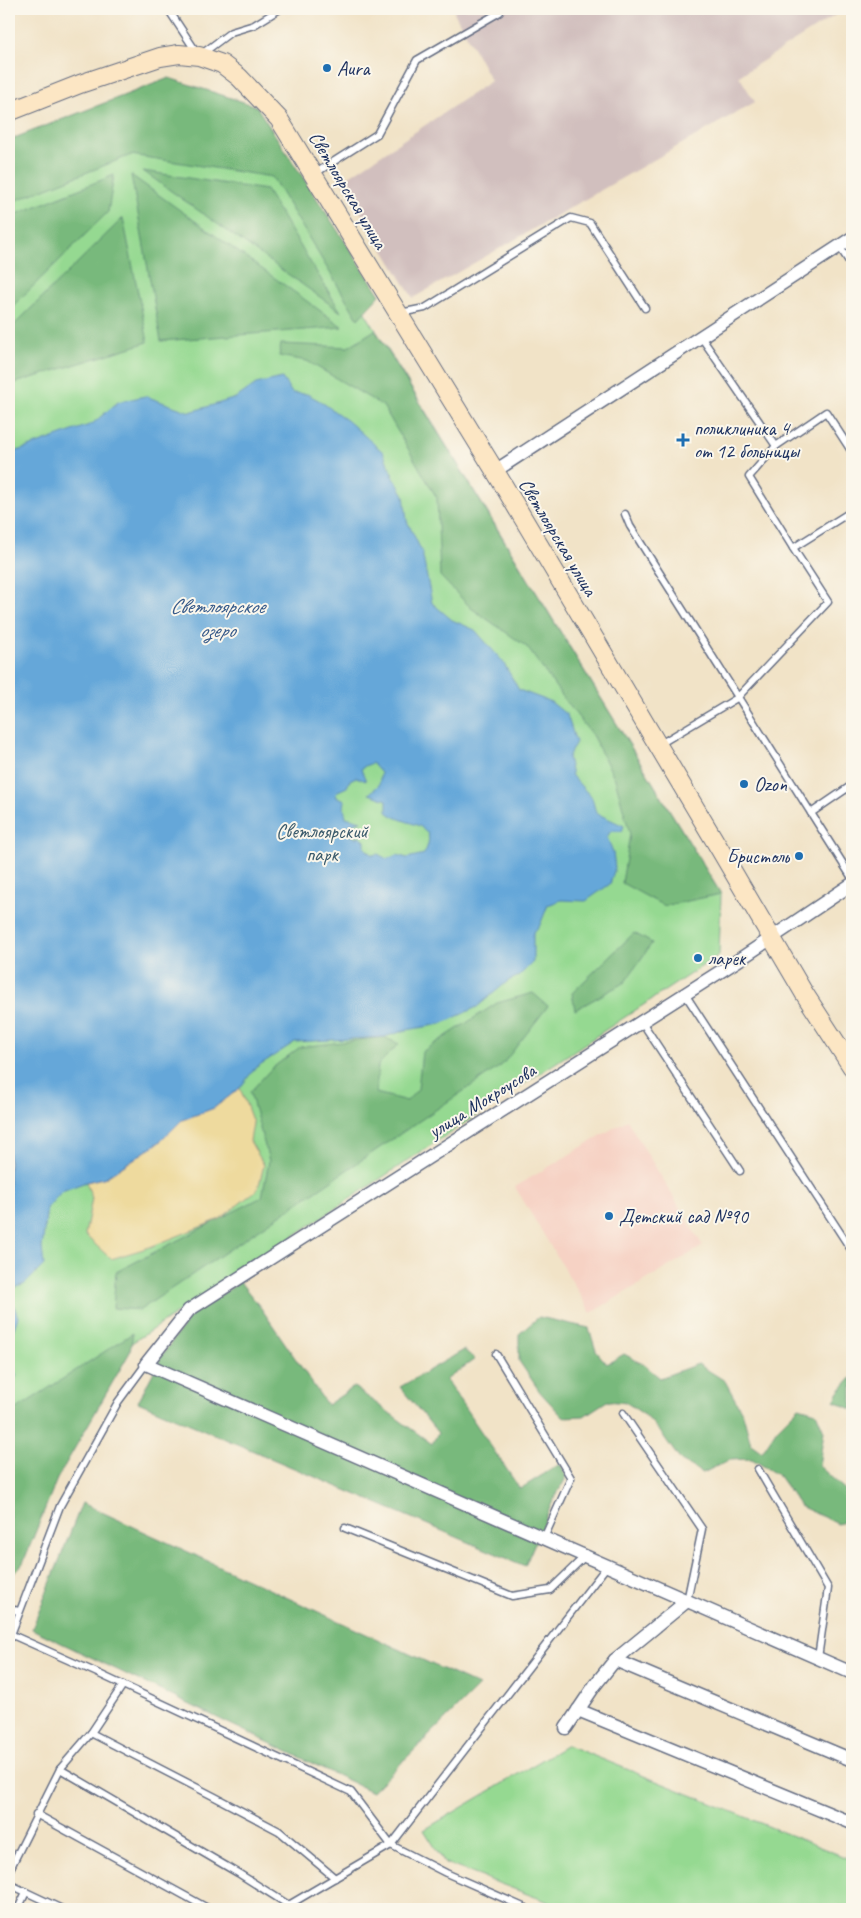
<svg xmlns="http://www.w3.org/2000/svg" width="861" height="1918" viewBox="0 0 861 1918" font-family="Caveat,sans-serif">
	<rect width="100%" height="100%" fill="#fbf7ec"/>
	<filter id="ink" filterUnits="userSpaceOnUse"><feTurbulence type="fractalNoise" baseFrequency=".02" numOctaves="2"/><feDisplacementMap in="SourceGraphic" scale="10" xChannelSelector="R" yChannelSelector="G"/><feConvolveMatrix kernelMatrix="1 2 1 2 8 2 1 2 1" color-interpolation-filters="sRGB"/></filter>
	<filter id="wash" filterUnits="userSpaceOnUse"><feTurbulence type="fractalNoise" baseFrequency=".0096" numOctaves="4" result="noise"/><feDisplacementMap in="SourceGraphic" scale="20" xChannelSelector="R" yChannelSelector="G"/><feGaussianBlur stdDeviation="1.12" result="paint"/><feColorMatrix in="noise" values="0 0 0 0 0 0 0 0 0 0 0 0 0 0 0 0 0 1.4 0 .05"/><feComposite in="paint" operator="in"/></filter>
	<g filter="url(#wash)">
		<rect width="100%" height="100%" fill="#f1e3c7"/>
		<!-- built -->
		<path fill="#f6d2c4" d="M627,1120L703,1246L591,1313L515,1187Z"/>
		<!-- industrial -->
		<g fill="#d1bfbe">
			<path d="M456,9H845L739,76L755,102L413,298L342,181L491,81L454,12Z"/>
			<path d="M331,1899L357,1909H324Z"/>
		</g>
		<!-- green -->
		<g fill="#95d991" stroke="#588478">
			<path d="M238,105L721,894L719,955L115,1354L9,1419V190Z"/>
			<path d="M567,1745L852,1860V1909H567L445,1863L424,1830Z"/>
		</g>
		<!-- forest -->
		<g fill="#78b97b" stroke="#4a746c">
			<path d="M169,78L256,106L380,295L358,319L272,177L131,155L9,203V140Z"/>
			<path d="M143,171L266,190L341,312Z"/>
			<path d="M114,175L108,212L9,310V217Z"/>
			<path d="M131,175L343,327L161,341Z"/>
			<path d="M123,218L148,342L9,385V330Z"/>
			<path d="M375,330L721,894L664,906L622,883L630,834L615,779L592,735L562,696L527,647L471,608L440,576L437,498L383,406L307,361L279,356L281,344L348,347Z"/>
			<path d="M634,933L652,943L625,982L575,1010L572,993Z"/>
			<path d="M533,993L548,1006L502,1065L140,1310L113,1308L116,1272L262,1197L269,1161L250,1092L271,1069L300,1047L384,1037L399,1044L378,1065L376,1093L407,1101L418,1089L422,1052L497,1003Z"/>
			<path d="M240,1282L261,1308L327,1405L354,1387L432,1444L438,1433L400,1387L464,1350L475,1359L446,1380L520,1489L560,1464L567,1476L552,1503L525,1566L138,1402L163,1354L192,1314Z"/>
			<path d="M539,1317L589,1328L596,1351L607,1364L624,1354L643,1364L660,1378L698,1364L725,1381L743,1414L751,1444L762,1452L777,1429L799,1407L816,1412L824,1431L819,1466L852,1496V1519L838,1524L800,1506L779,1476L752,1459L729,1460L703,1473L681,1461L662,1434L646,1416L627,1403L607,1401L584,1416L563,1417L540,1392L519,1361V1334Z"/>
			<path d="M133,1333L130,1352L57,1479L23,1563L9,1579V1414Z"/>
			<path d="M852,1377V1409L834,1401L839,1392Z"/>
			<path d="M82,1503L479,1686L372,1792L32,1629Z"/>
		</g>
		<!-- sand -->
		<path fill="#eeda9e" stroke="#84847e" d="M240,1088L253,1123L250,1141L264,1165L258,1189L220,1219L150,1247L111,1259L85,1235L92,1198L86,1182L107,1177L161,1141L182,1120L214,1108Z"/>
		<!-- water -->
		<path fill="#65a7d9" stroke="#406b9c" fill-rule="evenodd" d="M282,378L292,393L307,394L320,401L348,421L383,452L394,478L404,495L407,521L422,552L432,603L452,620L475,630L503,662L519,690L551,702L567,715L576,742L568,757L572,776L592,798L596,813L624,826L622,831H611L607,837L613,852L615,868L610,884L586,901L561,900L548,905L540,925L533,933V962L519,976L508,981L477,1007L441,1024L407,1030L384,1037L295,1042L255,1068L240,1088L214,1108L182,1120L161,1141L106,1177L86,1182L62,1191L47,1208L42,1248L44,1265L25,1284L14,1288L10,1295L18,1317L12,1334L10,1363L17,1376L9,1382V454L92,424L118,402L145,396L190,412L236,398L256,384ZM372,763L381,773L379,785L369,794L387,800V812C404,827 442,820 424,854L407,858L397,855L387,859L378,854L372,855L365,848V841L360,836L356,838L350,835L346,828L350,824L361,821L346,817L344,808L345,800L335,796L338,791L347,787L350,780L356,777L366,781L361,769L365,766Z"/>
	</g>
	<g filter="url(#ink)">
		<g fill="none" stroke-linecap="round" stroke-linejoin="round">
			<!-- lane casing -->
			<g stroke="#666e83" stroke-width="9">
				<g id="lane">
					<path d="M168,9L199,56L231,32L254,25L280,9"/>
					<path d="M314,174L377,134L417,60L500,12V9"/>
					<path d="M839,246L852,266"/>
					<path d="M400,313L425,308L571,218L590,223L645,308"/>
					<path d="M701,337L776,446"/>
					<path d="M852,452L826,412L776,446L749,477L793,548L852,511"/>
					<path d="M625,514L630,526L852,878"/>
					<path d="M660,744L737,698L828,602L793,548"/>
					<path d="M811,813L852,785"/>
					<path d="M685,994L852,1251"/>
					<path d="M642,1022L740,1171"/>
					<path d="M496,1354L571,1478L544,1538"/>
					<path d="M623,1413L702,1529L687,1601"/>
					<path d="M758,1469L828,1588L818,1658"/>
					<path d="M345,1528L512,1596L550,1590L585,1556"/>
					<path d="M9,1609L19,1611"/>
					<path d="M10,1634L95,1672L351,1792L391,1845L446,1873L528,1909"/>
					<path d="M9,1640L60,1506L118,1402L146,1364"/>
					<path d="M123,1685L91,1733L215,1797L279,1831L335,1878"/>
					<path d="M91,1733L60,1769L238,1873L295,1909"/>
					<path d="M36,1814L209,1909"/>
					<path d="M9,1871L60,1769"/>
					<path d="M9,1884L62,1909"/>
					<path d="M18,1909L26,1892"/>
					<path d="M282,1909L391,1845L607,1566"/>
				</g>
			</g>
			<!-- street casing -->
			<g stroke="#666e83" stroke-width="15">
				<g id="street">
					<path d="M495,471L852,238"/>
					<path d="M852,884L740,959L189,1310L146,1364L852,1673"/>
					<path d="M615,1660L852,1760"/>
					<path d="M578,1710L852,1823"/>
					<path d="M566,1728L595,1685L615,1660L687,1601"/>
				</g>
			</g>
			<!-- secondary casing -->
			<g stroke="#666e83" stroke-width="20">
				<path id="secondary" d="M9,112L80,84L160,57L179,54L199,56L222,64L239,77L279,119L495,471L719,848L804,993L852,1067"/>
			</g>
			<!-- lane -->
			<use href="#lane" stroke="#fff" stroke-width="6"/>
			<!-- street -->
			<use href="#street" stroke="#fff" stroke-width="12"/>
			<!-- secondary -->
			<use href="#secondary" stroke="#fce6c4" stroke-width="18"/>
		</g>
	</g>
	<!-- markers -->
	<g fill="#1f6fb2" stroke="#fbf7ec" stroke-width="2">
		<circle cx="327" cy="68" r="5"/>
		<path d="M680.5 432.5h5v5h5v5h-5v5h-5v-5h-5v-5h5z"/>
		<circle cx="744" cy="784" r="5"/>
		<circle cx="799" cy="856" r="5"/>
		<circle cx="698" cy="958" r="5"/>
		<circle cx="609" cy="1216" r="5"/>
	</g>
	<g text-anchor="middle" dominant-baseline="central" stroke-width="4" stroke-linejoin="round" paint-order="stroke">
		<!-- poi labels -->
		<g font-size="20" fill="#1b2f5e" stroke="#fbf7ec" text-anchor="start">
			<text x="337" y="68">Aura</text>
			<text x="694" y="428">поликлиника 4<tspan x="694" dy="23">от 12 больницы</tspan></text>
			<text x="754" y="784">Ozon</text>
			<text x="789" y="856" text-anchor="end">Бристоль</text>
			<text x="708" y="958">ларек</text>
			<text x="619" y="1216">Детский сад №90</text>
		</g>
		<!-- street labels -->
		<g font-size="20" fill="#1b2f5e" stroke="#fbf7ec">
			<text transform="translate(348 190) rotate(59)">Светлоярская улица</text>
			<text transform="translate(558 537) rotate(59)">Светлоярская улица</text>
			<text transform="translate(482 1101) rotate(-32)">улица Мокроусова</text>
		</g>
		<!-- park labels -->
		<g font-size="20" fill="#3a5a6b" stroke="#fbf7ec">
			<text x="322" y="831">Светлоярский<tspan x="322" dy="23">парк</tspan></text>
		</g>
		<!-- water labels -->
		<g font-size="21" font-style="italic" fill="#355989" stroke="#fbf7ec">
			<text x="217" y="606">Светлоярское<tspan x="217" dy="24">озеро</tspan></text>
		</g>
	</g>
	<!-- margin -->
	<rect width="861" height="1918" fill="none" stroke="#fbf7ec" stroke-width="30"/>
</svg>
